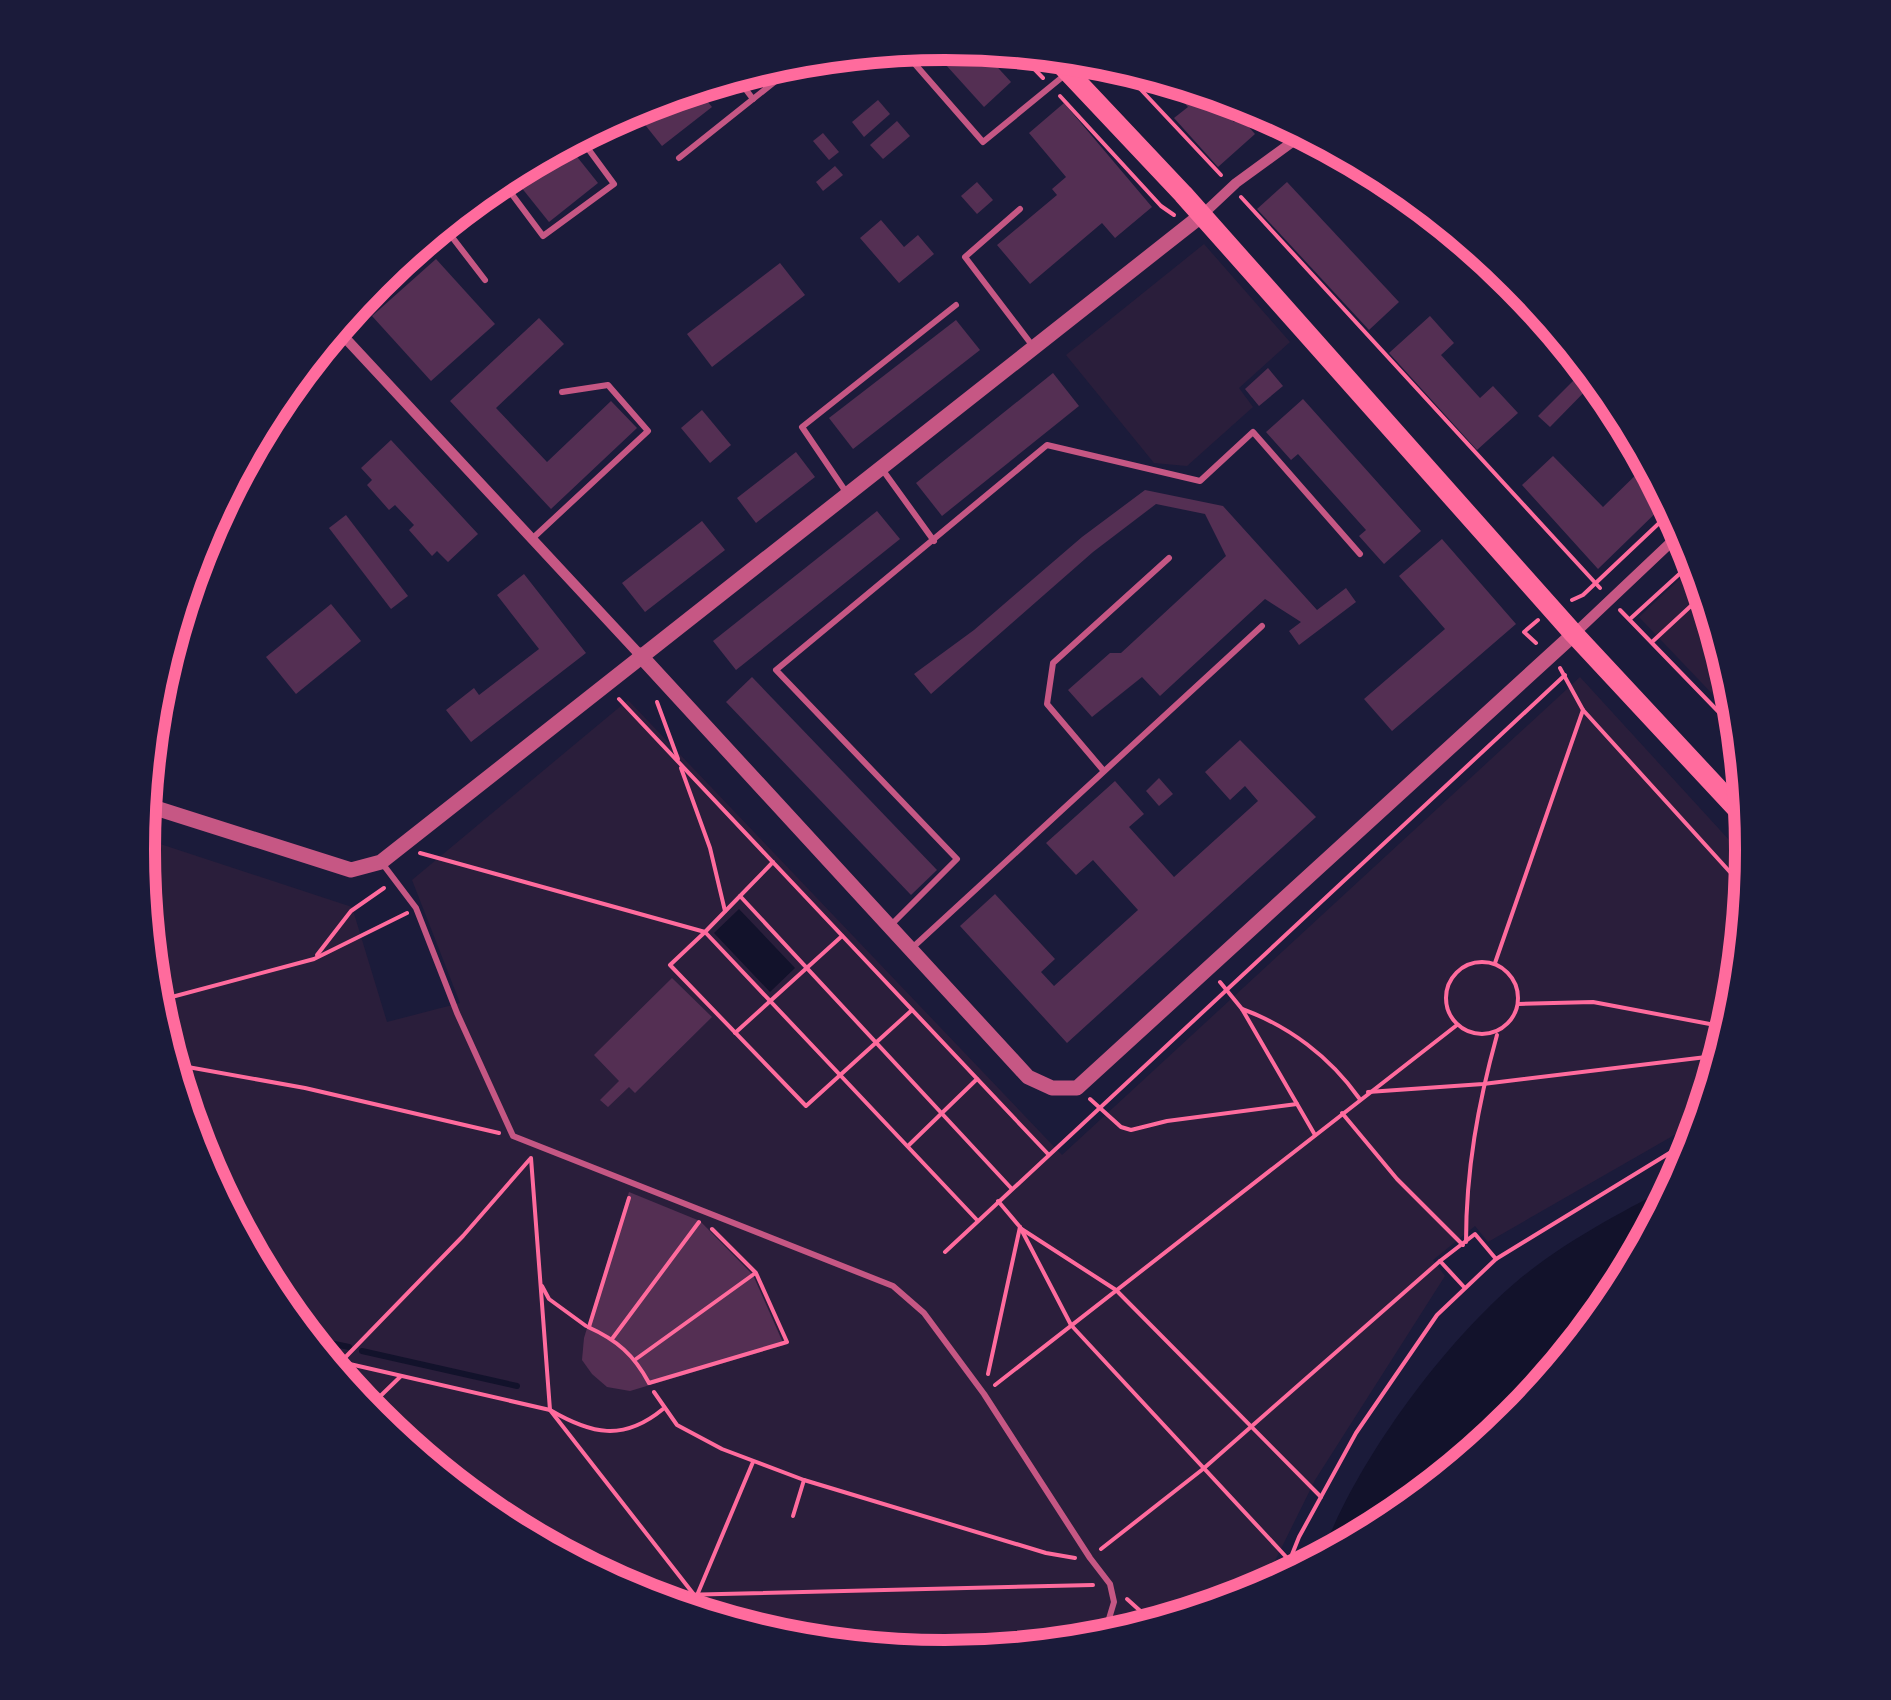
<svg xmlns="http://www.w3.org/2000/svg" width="1891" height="1700" viewBox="0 0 1891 1700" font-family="'Sofia Sans Condensed',sans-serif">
	<rect width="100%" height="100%" fill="#1b1b3a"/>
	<!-- green -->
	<g fill="#2a1e3b">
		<path d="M1204,244L1290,342L1239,388L1253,407L1187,466L1154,463L1066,355Z"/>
		<path d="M1698,562L1738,693L1741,724L1639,617Z"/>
		<path d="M1580,677L1752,865L1737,1008L1704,1118L1488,1242L1475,1226L1433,1260L1445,1276L1315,1480L1268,1575L1265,1590L1102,1642L945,1657L787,1642L636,1596L496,1521L374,1421L274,1298L199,1158L153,1007L139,837L352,907L387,1022L460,1003L412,880L628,700L1062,1155Z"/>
	</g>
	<!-- water -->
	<g fill="#12122b">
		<path d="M739,909L795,968L770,992L714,933Z"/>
		<path d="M1679,1182L1617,1299L1516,1421L1394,1522L1319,1562C1353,1466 1439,1348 1516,1282C1563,1242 1625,1210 1679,1182Z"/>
	</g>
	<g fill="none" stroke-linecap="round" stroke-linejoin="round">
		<!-- stream -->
		<g stroke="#12122b" stroke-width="6">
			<path d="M306,1338L349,1347"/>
			<path d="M362,1351L517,1386"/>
		</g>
	</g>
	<!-- building -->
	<g fill="#542f53">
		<path d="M946,42L978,46L1011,82L984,107L927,44Z"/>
		<path d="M1129,66L1181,82L1196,99L1207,90L1219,93L1224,99L1218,105L1234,122L1240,117L1255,134L1218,167L1174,118L1188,107L1168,85L1156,95Z"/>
		<path d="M695,86L712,107L662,146L634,111L647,101Z"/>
		<path d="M878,100L890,114L864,137L852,122Z"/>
		<path d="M1064,103L1152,207L1115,238L1102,223L1030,284L997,245L1057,195L1052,189L1066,177L1029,133Z"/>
		<path d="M897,121L910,136L883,159L870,145Z"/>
		<path d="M823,133L839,152L829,160L813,141Z"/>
		<path d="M570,148L598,183L549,222L521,187Z"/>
		<path d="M835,166L843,175L823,191L816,182Z"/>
		<path d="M977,182L993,200L977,214L961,196Z"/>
		<path d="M1287,182L1399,302L1369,330L1257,209Z"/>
		<path d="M881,220L904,247L918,235L934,254L899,283L860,238Z"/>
		<path d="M436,259L495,324L431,381L372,316Z"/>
		<path d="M780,263L805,295L712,367L687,334Z"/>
		<path d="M1430,316L1454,343L1441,355L1480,398L1493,386L1518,413L1477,450L1389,353Z"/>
		<path d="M539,318L564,344L496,408L547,462L611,401L637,428L551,509L450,401Z"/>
		<path d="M956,320L980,350L853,449L829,418Z"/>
		<path d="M1588,366L1598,378L1550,427L1538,416Z"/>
		<path d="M1268,368L1283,386L1259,406L1245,389Z"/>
		<path d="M1053,373L1079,406L942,516L916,483Z"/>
		<path d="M1303,399L1421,531L1384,564L1359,536L1366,530L1298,454L1291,460L1266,432Z"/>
		<path d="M702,410L731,445L710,463L681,428Z"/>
		<path d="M391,440L478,534L448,562L437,551L432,556L409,530L414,525L395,505L389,510L367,485L372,480L361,468Z"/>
		<path d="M796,452L815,477L756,523L737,498Z"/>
		<path d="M1553,456L1603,507L1649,462L1669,500L1598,569L1522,485Z"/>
		<path d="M1145,490L1223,506L1317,610L1346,588L1356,602L1299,645L1289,631L1301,622L1265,599L1160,696L1142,677L1092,717L1068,690L1110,653H1121L1226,556L1205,514L1156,504L1093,552L931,694L914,674L974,630L1082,537Z"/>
		<path d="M877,511L900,539L736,670L713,641Z"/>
		<path d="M346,515L408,596L391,609L329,528Z"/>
		<path d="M702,521L725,550L645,612L622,583Z"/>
		<path d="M1442,539L1516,624L1392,731L1364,699L1445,629L1399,576Z"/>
		<path d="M524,574L586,653L471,742L446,710L474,688L479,695L539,649L497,595Z"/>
		<path d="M331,604L361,641L296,694L266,657Z"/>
		<path d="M752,677L937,870L911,895L726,702Z"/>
		<path d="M1240,740L1316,817L1067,1043L960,926L995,894L1055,959L1041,972L1054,986L1138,910L1093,860L1076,875L1046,843L1115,781L1144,814L1129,827L1174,877L1258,801L1245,786L1230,800L1205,772Z"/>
		<path d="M1159,778L1173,794L1159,806L1146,791Z"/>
		<path d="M672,978L712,1017L635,1093L629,1087L608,1107L600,1100L619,1081L594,1055Z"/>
		<path d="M629,1192L700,1221L753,1275L784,1345L630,1391L607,1387L592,1374L582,1360L584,1338Z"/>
	</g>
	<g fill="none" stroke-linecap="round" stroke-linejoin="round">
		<!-- path -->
		<g stroke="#ff6b9d" stroke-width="4">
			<path d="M1015,49L1043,78"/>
			<path d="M1114,61L1221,175"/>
			<path d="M1060,96L1161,206L1174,215"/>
			<path d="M1241,197L1600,588"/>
			<path d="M1572,600L1583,595L1674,509"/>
			<path d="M1620,610L1742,736"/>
			<path d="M1630,619L1697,558"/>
			<path d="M1719,632L1715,639L1714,662L1737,690"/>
			<path d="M1652,642L1707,591"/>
			<path d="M1536,643L1524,632L1538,620"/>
			<path d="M1560,668L1583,710L1749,893"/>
			<path d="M619,699L1048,1154"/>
			<path d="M657,702L678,759"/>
			<path d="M681,768L710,848L725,911"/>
			<path d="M420,853L705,932"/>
			<path d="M773,862L705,932L977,1220"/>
			<path d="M740,896L1011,1188"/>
			<path d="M705,932L670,965L806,1106L912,1010"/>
			<path d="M317,955L351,911L384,888"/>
			<circle cx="1482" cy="998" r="36"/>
			<path d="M1495,963L1583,710"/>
			<path d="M1220,982L1242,1009L1315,1135"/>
			<path d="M153,1002L314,959L407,913"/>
			<path d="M1519,1004L1593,1002L1731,1028"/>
			<path d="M1242,1009C1289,1026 1330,1057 1359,1098"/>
			<path d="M735,1033L842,936"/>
			<path d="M171,1064L305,1088L499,1133"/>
			<path d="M1368,1092L1483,1084L1723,1055"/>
			<path d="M1090,1099L1121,1127L1131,1130L1167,1121L1297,1104"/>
			<path d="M1342,1113L1397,1179L1463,1245"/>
			<path d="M909,1145L977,1079"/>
			<path d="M531,1158L550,1410L713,1619"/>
			<path d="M998,1201L1020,1227L1071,1325L1289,1560"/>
			<path d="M1020,1228L1116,1290L1321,1497"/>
			<path d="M1466,1242C1466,1170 1478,1104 1497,1035"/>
			<path d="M945,1252L1565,675"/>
			<path d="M1440,1261L1464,1287"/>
			<path d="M542,1286L549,1299L586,1326"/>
			<path d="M588,1327C617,1340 634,1355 649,1383"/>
			<path d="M589,1327L629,1198"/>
			<path d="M612,1339L699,1222"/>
			<path d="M636,1359L754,1274"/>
			<path d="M341,1362L550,1410C591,1434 623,1442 663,1409"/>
			<path d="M333,1370L463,1236L530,1159"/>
			<path d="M988,1374L1020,1227"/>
			<path d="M649,1383L787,1342L756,1273L712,1229"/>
			<path d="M995,1385L1457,1025"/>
			<path d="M654,1392L677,1425L722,1449L804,1480L1046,1553L1075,1558"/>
			<path d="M366,1410L401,1376"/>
			<path d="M793,1516L804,1480"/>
			<path d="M1101,1549L1203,1469L1440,1261L1475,1234L1496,1259"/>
			<path d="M1281,1582L1299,1537L1356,1433L1437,1315L1496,1259L1699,1135"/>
			<path d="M636,1596L1093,1585"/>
			<path d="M1127,1599L1157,1626"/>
			<path d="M690,1612L753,1462"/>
		</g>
		<!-- service -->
		<g stroke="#c65784" stroke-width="6">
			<path d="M900,47L983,142L1066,74"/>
			<path d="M734,74L753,99"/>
			<path d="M1285,120L1300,136"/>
			<path d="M679,158L807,56"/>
			<path d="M499,177L543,236L614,184L578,135"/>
			<path d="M1020,209L965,257L1032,345"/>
			<path d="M442,224L485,280"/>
			<path d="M882,469L934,541"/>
			<path d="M846,492L802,427L956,305"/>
			<path d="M533,538L648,431L608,385L562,392"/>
			<path d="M1103,770L1047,704L1053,663L1169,558"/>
			<path d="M382,863L416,908L457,1013L513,1136L893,1286L924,1313L984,1394L1090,1558L1110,1584L1114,1602L1102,1642"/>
			<path d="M890,926L957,859L776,670L1047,445L1200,481L1253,432L1360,554"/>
			<path d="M911,949L1262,626"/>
		</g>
		<!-- minor -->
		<g stroke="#c65784" stroke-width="10">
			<path d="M1202,215L1236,183L1306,132"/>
			<path d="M335,327L640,655"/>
			<path d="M1574,634L1685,529"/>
		</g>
		<!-- tertiary -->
		<g stroke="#c65784" stroke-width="15">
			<path d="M640,655L1028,1077L1052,1088H1077L1574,634"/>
			<path d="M143,804L351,870L381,862L1202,215"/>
		</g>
		<!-- primary -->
		<path stroke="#ff6b9d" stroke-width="20" d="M1050,53L1183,194L1574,634L1750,823"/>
	</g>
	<!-- crop -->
	<path d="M0 0H1891V1700H0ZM155 850a790 790 0 1 1 1580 0a790 790 0 1 1-1580 0Z" fill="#1b1b3a" fill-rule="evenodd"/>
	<path fill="none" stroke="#ff6b9d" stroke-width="12" d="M155 850a790 790 0 1 1 1580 0a790 790 0 1 1-1580 0Z"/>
</svg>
